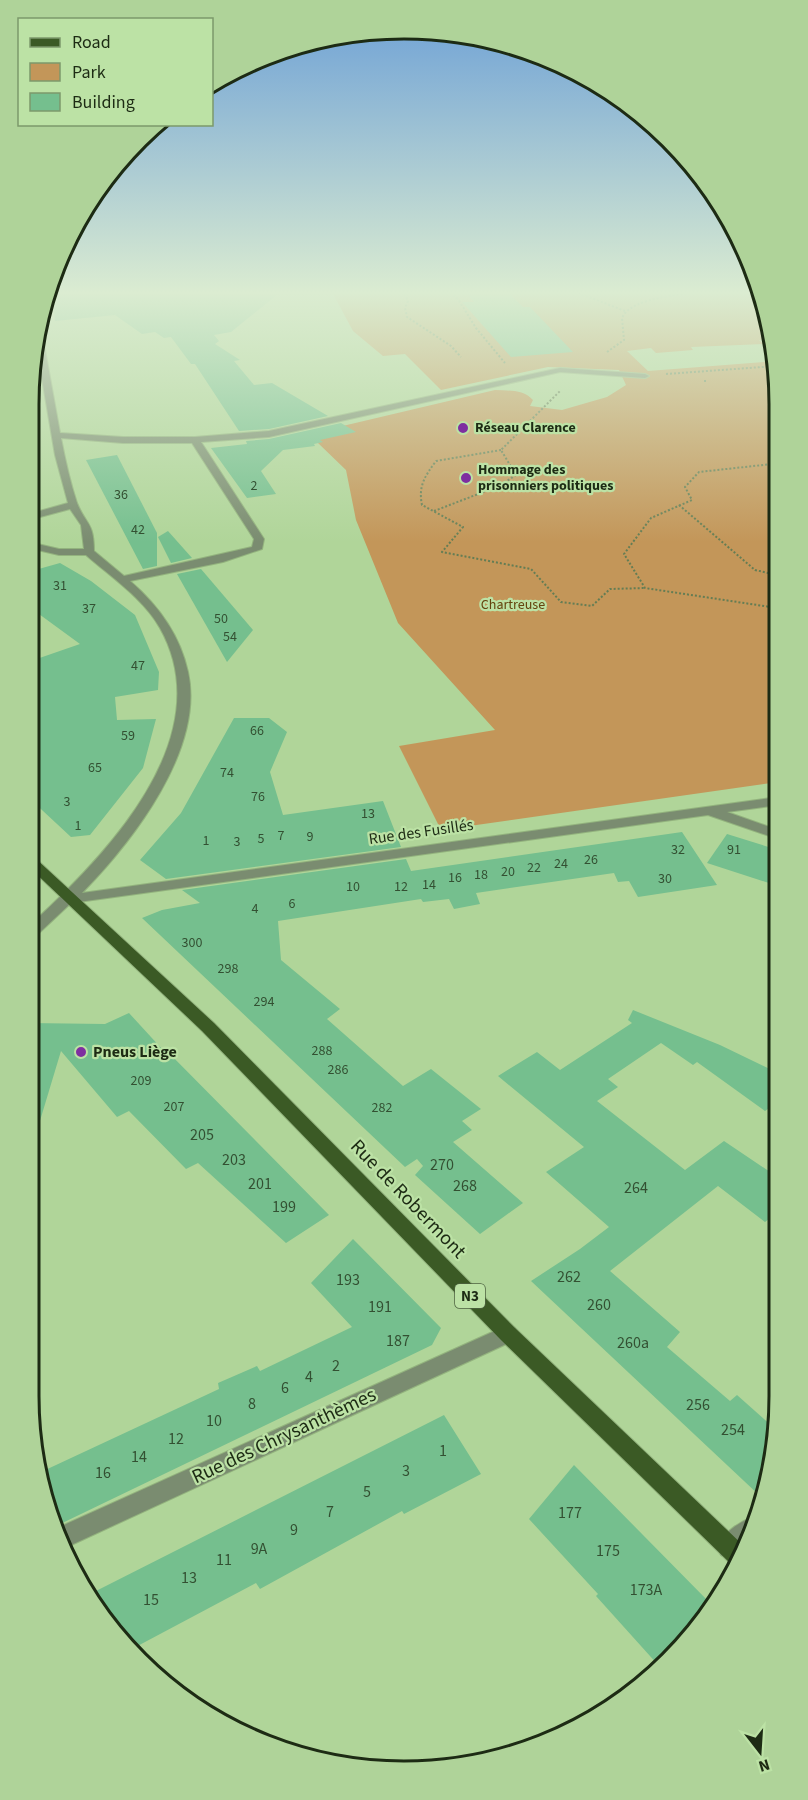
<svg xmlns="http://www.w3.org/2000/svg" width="808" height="1800" viewBox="0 0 808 1800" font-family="'Source Sans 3',sans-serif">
	<rect width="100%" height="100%" fill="#b0d599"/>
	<!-- green -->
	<path fill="#c39659" d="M331,290H759L772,339L759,340L764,344L691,347L693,350L656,353L651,348L627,351L648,371L776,361L778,782L441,830L399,746L495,730L398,623L356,520L346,470L318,443L313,433L495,390C509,391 523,389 533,400L530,406L562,410L607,397L626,385L619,370L548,367L441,390L405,354L383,356L353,331Z"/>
	<!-- building -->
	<g fill="#75bf8e">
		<path d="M52,290H283L231,332L214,335L219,341L215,344L240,360L234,361L254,385L272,383L328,416L269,429L239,431L195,364H191L171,337L164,338L155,332L142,334L115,315L55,321Z"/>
		<path d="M464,290H506L523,307H530L573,352L511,357L462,302H474Z"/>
		<path d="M341,423L356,432L320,440L323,442L314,444L315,446L283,450L261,471L276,494L247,498L211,448L247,444L246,441L269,439Z"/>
		<path d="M117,455L157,533V566L143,569L86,460Z"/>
		<path d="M168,531L192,558L171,563L158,537Z"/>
		<path d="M60,563L91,581L135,615L159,672L158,690L115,697L117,720L156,719L143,768L90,835L71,837L28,797V662L80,644L28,606V572Z"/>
		<path d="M201,569L253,630L227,662L177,574Z"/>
		<path d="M234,718H269L287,732L270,772L283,815L383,801L401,847L166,879L140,860L181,813Z"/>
		<path d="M682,832L717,885L638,897L629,881L618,882L614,873L476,893L480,904L454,909L449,899L423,902L421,899L278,921L281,960L340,1009L327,1019L403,1086L431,1069L481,1109L462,1121L472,1130L453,1142L523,1203L480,1234L415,1175L423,1166L417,1159L405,1167L142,918L162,910L200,903L182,890L406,859L411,871Z"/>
		<path d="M727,834L778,850V886L707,863Z"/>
		<path d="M633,1010L720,1045L778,1073L779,1101L765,1111L697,1062L693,1065L661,1043L608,1079L618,1087L597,1101L685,1170L724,1141L779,1178V1211L765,1222L718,1186L610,1271L680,1332L667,1347L730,1401L737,1395L773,1427L760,1496L531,1281L580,1249L609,1227L546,1172L584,1147L498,1076L537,1052L560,1070L632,1023L628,1020Z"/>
		<path d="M129,1013L162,1049L164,1048L329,1215L286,1243L198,1163L186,1169L129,1111L117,1117L61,1051L36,1134L28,1133V1023L105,1024Z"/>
		<path d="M353,1239L441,1328L432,1345L54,1527L49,1517L41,1472L219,1389L218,1383L257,1366L260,1371L352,1327L311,1283Z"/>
		<path d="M444,1415L481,1474L404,1514L402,1511L260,1589L256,1583L130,1650L121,1643L92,1593Z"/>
		<path d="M574,1465L711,1604L686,1644L659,1666L596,1596L598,1594L529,1519Z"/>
	</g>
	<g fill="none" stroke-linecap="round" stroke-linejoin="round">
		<!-- minor casing -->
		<g stroke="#93b37e" stroke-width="2">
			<g id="minor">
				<path d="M41,342L44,344L60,433L123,437H195L269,431L560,368L645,374L649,376L645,378L560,372L269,437L201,442L264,539L262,549L223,562L130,581C158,605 180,635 188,672C205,749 132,842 82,893L778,797V805L727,812L778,830V839L708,815L71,903L38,934L34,941L29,942V926C104,858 222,738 160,628C144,599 111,577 86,555H59L29,548V542L59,549H84L81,525L70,509L29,520V514L68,503L55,455L38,355ZM61,438L123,443H192L254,539L252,547L124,576L94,551C94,522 86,525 77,503C70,482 65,459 61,438Z"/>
				<path d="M508,1325L515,1328L518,1334L515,1340L69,1546L66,1547L55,1529Z"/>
				<path d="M753,1517L755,1518C752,1537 749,1551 729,1559L721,1555L717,1547C723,1533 739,1522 753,1517Z"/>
			</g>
		</g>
		<!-- major casing -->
		<g stroke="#93b37e" stroke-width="2">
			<path id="major" d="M29,856L34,857L214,1023L515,1328L746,1548L734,1567L501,1340L202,1031L29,867Z"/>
		</g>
		<!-- path -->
		<g stroke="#647d54" stroke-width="2" stroke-dasharray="2 2" stroke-linecap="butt">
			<path d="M403,290L408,301L405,308L407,317L451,346L461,357"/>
			<path d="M447,290L458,299L476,328L505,363"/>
			<path d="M571,290L625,311"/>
			<path d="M607,352L624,340L622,318C631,296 690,294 712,290"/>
			<path d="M666,374L776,366"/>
			<path d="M704,381H708"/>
			<path d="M501,450L436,461C425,476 418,486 422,505L463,527L442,552L531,569L561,602L592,606L610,589L645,588"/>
			<path d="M777,459L772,464L699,472L685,487L692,500L651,518L624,554L645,588L777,608"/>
			<path d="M679,505L755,570L777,575"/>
			<path d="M434,511L499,486L516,475L501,450L560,391"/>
		</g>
		<!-- minor -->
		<use href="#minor" fill="#7a8c70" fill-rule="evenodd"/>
		<!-- major -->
		<use href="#major" fill="#3b5a25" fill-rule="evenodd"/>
	</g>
	<!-- sky -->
	<linearGradient id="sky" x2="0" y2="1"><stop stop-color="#6b9fd6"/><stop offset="0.54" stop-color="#dbecd1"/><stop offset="1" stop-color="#dbecd1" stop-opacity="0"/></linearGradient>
	<rect width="808" height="542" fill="url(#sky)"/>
	<!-- markers -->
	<g fill="#7e2fa0" stroke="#bce2a5" stroke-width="2">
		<circle cx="463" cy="428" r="6"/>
		<circle cx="466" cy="478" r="6"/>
		<circle cx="81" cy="1052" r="6"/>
	</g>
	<g text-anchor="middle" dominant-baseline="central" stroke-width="4.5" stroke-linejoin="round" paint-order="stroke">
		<!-- far-poi labels -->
		<g font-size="14" font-weight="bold" fill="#1d2b14" stroke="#bce2a5" text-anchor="start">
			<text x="475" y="428">Réseau Clarence</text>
			<text x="478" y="470">Hommage des<tspan x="478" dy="16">prisonniers politiques</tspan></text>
		</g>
		<!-- number labels -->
		<g font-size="14" fill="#335032">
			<text x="254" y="486">2</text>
			<text x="121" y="495">36</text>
			<text x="138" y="530">42</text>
			<text x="60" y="586">31</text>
			<text x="89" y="609">37</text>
			<text x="221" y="619">50</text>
			<text x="230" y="637">54</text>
			<text x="138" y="666">47</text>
			<text x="257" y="731">66</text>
			<text x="128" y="736">59</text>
			<text x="95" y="768">65</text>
			<text x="227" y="773">74</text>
			<text x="258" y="797">76</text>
			<text x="67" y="802">3</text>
			<text x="368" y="814">13</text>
			<text x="78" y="826">1</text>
			<text x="281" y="836">7</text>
			<text x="310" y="837">9</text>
			<text x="261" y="839">5</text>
			<text x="206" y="841">1</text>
			<text x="237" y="842">3</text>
			<text x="678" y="850">32</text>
			<text x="734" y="850">91</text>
			<text x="591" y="860">26</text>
			<text x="561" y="864">24</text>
			<text x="534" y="868">22</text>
			<text x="508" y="872">20</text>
			<text x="481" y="875">18</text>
			<text x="455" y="878">16</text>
			<text x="665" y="879">30</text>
			<text x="429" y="885">14</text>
			<text x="353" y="887">10</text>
			<text x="401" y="887">12</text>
			<text x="292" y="904">6</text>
			<text x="255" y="909">4</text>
			<text x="192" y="943">300</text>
			<text x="228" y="969">298</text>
			<text x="264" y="1002">294</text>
			<text x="322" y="1051">288</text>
			<text x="338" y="1070">286</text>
			<text x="141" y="1081">209</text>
			<text x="174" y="1107">207</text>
			<text x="382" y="1108">282</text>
		</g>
		<!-- far-park labels -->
		<g font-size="14" fill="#65440e" stroke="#bce2a5">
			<text x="513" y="605">Chartreuse</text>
		</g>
		<!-- shield labels -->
		<rect fill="#bce2a5" stroke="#4d6240" stroke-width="1.5" x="455" y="1284" width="30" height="24" rx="4.5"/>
		<g font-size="15" font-weight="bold" fill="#1d2b14">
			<text x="470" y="1296">N3</text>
		</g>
		<!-- street labels -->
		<g font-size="16" fill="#1d2b14" stroke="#bce2a5">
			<text transform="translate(421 832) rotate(-8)">Rue des Fusillés</text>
		</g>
		<!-- poi labels -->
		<g font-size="16" font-weight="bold" fill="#1d2b14" stroke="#bce2a5" text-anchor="start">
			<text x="93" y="1052">Pneus Liège</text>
		</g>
		<!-- near-number labels -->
		<g font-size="16" fill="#335032">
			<text x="202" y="1135">205</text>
			<text x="234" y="1160">203</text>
			<text x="442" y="1165">270</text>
			<text x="260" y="1184">201</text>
			<text x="465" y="1186">268</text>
			<text x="636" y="1188">264</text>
			<text x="284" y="1207">199</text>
			<text x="569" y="1277">262</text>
			<text x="348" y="1280">193</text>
			<text x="599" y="1305">260</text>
			<text x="380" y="1307">191</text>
			<text x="398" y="1341">187</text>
			<text x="633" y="1343">260a</text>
			<text x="336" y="1366">2</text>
			<text x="309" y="1377">4</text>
			<text x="285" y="1388">6</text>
			<text x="252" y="1404">8</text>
			<text x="698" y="1405">256</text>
			<text x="214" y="1421">10</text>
			<text x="733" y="1430">254</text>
			<text x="176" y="1439">12</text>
			<text x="443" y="1451">1</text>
			<text x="139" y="1457">14</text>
			<text x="406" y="1471">3</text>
			<text x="103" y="1473">16</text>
			<text x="367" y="1492">5</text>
			<text x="330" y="1512">7</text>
			<text x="570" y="1513">177</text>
			<text x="294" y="1530">9</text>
			<text x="259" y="1549">9A</text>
			<text x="608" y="1551">175</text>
			<text x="224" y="1560">11</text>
			<text x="189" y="1578">13</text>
			<text x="646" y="1590">173A</text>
			<text x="151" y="1600">15</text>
		</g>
		<!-- near-street labels -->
		<g font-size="20" fill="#1d2b14" stroke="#bce2a5">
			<text transform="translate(408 1199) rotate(46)">Rue de Robermont</text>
			<text transform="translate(284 1436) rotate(-25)">Rue des Chrysanthèmes</text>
		</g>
	</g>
	<!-- crop -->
	<path d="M0 0H808V1800H0ZM404 39H404A365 365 0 0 1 769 404V1396A365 365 0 0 1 404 1761H404A365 365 0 0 1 39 1396V404A365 365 0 0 1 404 39Z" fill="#afd399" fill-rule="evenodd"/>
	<path fill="none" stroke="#1d2b14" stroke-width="3" d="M404 39H404A365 365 0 0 1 769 404V1396A365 365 0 0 1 404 1761H404A365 365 0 0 1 39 1396V404A365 365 0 0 1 404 39Z"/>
	<!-- legend -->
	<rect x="18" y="18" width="195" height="108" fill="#bce2a5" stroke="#7c996b" stroke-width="1.5"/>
	<rect x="30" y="38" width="30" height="9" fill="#3b5a25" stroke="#7c996b" stroke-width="1.5"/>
	<text x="72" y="48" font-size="18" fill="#1d2b14">Road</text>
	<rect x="30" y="63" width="30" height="18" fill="#c39659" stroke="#7c996b" stroke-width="1.5"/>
	<text x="72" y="78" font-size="18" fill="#1d2b14">Park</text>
	<rect x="30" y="93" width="30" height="18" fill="#75bf8e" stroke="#7c996b" stroke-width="1.5"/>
	<text x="72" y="108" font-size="18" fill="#1d2b14">Building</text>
	<!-- north arrow -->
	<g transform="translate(760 1752) rotate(163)" stroke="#bce2a5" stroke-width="4.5" paint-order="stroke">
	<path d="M0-4.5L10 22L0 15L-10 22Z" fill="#1d2b14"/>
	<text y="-9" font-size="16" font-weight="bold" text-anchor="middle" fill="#1d2b14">N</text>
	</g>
</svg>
